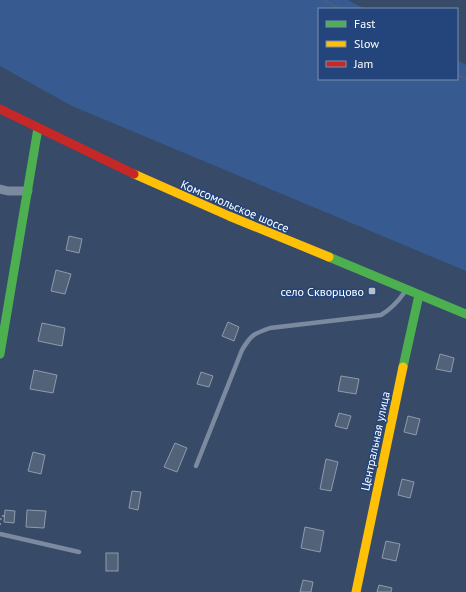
<svg xmlns="http://www.w3.org/2000/svg" width="466" height="592" viewBox="0 0 466 592" font-family="'PT Sans',sans-serif">
	<rect width="100%" height="100%" fill="#374a67"/>
	<!-- green -->
	<path fill="#375a91" d="M0,0H348L365,9H319V79H457V60L466,65V271L72,106L0,66Z"/>
	<g fill="none" stroke-linecap="round" stroke-linejoin="round">
		<!-- stream -->
		<g stroke="#455d84" stroke-width="3">
			<path d="M324,0L340,9"/>
			<path d="M457,74L466,79"/>
		</g>
	</g>
	<!-- building -->
	<g fill="#526279" stroke="#8f9bad">
		<path d="M69,236L82,239L79,253L66,250Z"/>
		<path d="M56,270L71,274L65,294L51,291Z"/>
		<path d="M228,322L239,327L234,341L222,336Z"/>
		<path d="M42,323L65,328L62,346L38,341Z"/>
		<path d="M440,354L454,358L451,372L436,369Z"/>
		<path d="M34,370L57,375L53,393L30,389Z"/>
		<path d="M201,372L213,376L209,387L197,384Z"/>
		<path d="M341,376L359,379L356,394L338,391Z"/>
		<path d="M339,413L351,416L347,429L335,426Z"/>
		<path d="M408,416L420,419L416,435L404,432Z"/>
		<path d="M175,443L187,448L177,472L164,467Z"/>
		<path d="M33,452L45,455L41,474L28,471Z"/>
		<path d="M326,459L338,462L331,491L320,489Z"/>
		<path d="M402,479L414,482L410,498L398,495Z"/>
		<path d="M132,491L141,492L138,510L129,508Z"/>
		<path d="M5,510L15,511L14,523L4,522Z"/>
		<path d="M27,510L46,511L44,528L26,527Z"/>
		<path d="M305,527L324,531L320,552L301,548Z"/>
		<path d="M386,541L400,544L396,561L382,558Z"/>
		<rect x="106" y="553" width="12" height="18"/>
		<path d="M303,580L313,582L311,592H300Z"/>
		<path d="M379,585L392,588L391,592H377Z"/>
	</g>
	<g fill="none" stroke-linecap="round" stroke-linejoin="round">
		<!-- path -->
		<path stroke="#7b8a9e" stroke-width="2" stroke-dasharray="2 3" stroke-linecap="butt" d="M0,525L1,516H4"/>
		<!-- lane -->
		<g stroke="#7b8a9e" stroke-width="4.5">
			<path d="M196,466L242,350C251,335 253,334 270,328L381,315C391,309 397,303 404,293"/>
			<path d="M0,534L79,552"/>
		</g>
		<!-- street -->
		<path stroke="#7b8a9e" stroke-width="9" d="M0,189L8,191H28"/>
		<!-- fast -->
		<g stroke="#4caf50" stroke-width="9">
			<path d="M329,257L466,314"/>
			<path d="M0,354L38,128"/>
			<path d="M403,367L419,295"/>
		</g>
		<!-- slow -->
		<g stroke="#ffc107" stroke-width="9">
			<path d="M134,174L229,216L329,257"/>
			<path d="M356,592L403,367"/>
		</g>
		<!-- jam -->
		<path stroke="#c62828" stroke-width="9" d="M0,109L134,174"/>
	</g>
	<!-- markers -->
	<rect fill="#b9c0ca" stroke="#23457b" stroke-width="1.5" x="368" y="287" width="8" height="8" rx="2"/>
	<g text-anchor="middle" dominant-baseline="central" stroke-width="3" stroke-linejoin="round" paint-order="stroke">
		<!-- street labels -->
		<g font-size="12" fill="#fff" stroke="#23457b">
			<text transform="translate(235 206) rotate(23)">Комсомольское шоссе</text>
			<text transform="translate(375 441) rotate(-78)">Центральная улица</text>
		</g>
		<!-- poi labels -->
		<g font-size="12" fill="#fff" stroke="#23457b" text-anchor="end">
			<text x="364" y="291">село Скворцово</text>
		</g>
	</g>
	<!-- legend -->
	<rect x="318" y="8" width="140" height="72" fill="#23457b" stroke="#7b8fb0"/>
	<rect x="326" y="21" width="20" height="6" fill="#4caf50" stroke="#7b8fb0"/>
	<text x="354" y="28" font-size="12" fill="#ffffff">Fast</text>
	<rect x="326" y="41" width="20" height="6" fill="#ffc107" stroke="#7b8fb0"/>
	<text x="354" y="48" font-size="12" fill="#ffffff">Slow</text>
	<rect x="326" y="61" width="20" height="6" fill="#c62828" stroke="#7b8fb0"/>
	<text x="354" y="68" font-size="12" fill="#ffffff">Jam</text>
</svg>
